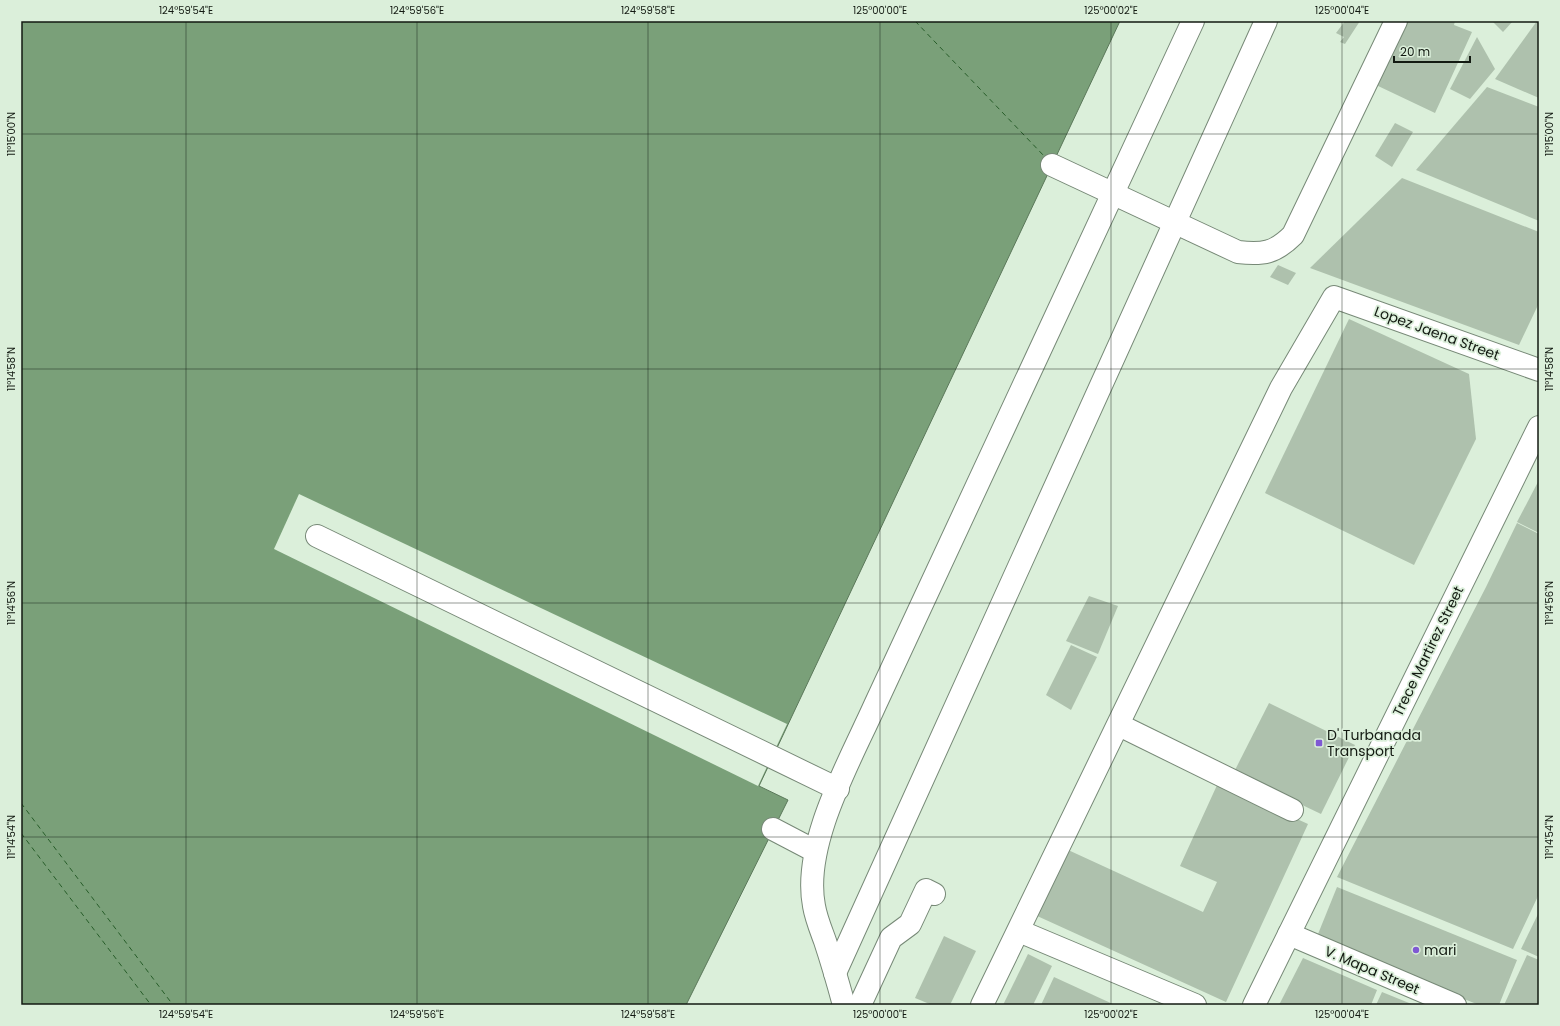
<svg xmlns="http://www.w3.org/2000/svg" width="1560" height="1026" viewBox="0 0 1560 1026" font-family="Poppins,sans-serif">
	<rect width="100%" height="100%" fill="#dbefda"/>
	<!-- water -->
	<path fill="#7aa079" stroke="#5b785a" d="M21,21H1120L759,786L788,800L686,1005H21Z"/>
	<!-- pier -->
	<path fill="#dbefda" d="M299,494L787,724L758,786L274,549Z"/>
	<g fill="none" stroke-linecap="round" stroke-linejoin="round">
		<!-- ferry -->
		<g stroke="#275d29" stroke-width="1" stroke-dasharray="5 4" stroke-linecap="butt">
			<path d="M915,21L1045,157"/>
			<path d="M21,803L173,1005"/>
			<path d="M21,833L151,1005"/>
		</g>
	</g>
	<!-- building -->
	<g fill="#aec1ad">
		<path d="M1345,21H1360L1345,44L1340,42L1344,37L1336,33Z"/>
		<path d="M1408,21H1455L1454,25L1472,32L1435,113L1376,85Z"/>
		<path d="M1492,21H1513L1503,32Z"/>
		<path d="M1537,21H1539V98L1495,79Z"/>
		<path d="M1477,37L1495,69L1470,99L1450,89Z"/>
		<path d="M1487,87L1539,107V221L1416,170Z"/>
		<path d="M1395,123L1413,132L1392,167L1375,156Z"/>
		<path d="M1402,178L1539,232V303L1519,345L1310,268Z"/>
		<path d="M1278,265L1296,273L1288,285L1270,277Z"/>
		<path d="M1349,319L1469,374L1476,439L1414,565L1265,493Z"/>
		<path d="M1539,480V533L1517,522Z"/>
		<path d="M1517,523L1539,534V613L1524,606L1539,613V894L1513,949L1337,877L1486,587Z"/>
		<path d="M1089,596L1118,606L1098,654L1066,641Z"/>
		<path d="M1071,645L1097,657L1071,710L1046,695Z"/>
		<path d="M1269,703L1355,745L1321,814L1234,772Z"/>
		<path d="M1218,783L1308,824L1226,1002L1035,915L1066,849L1203,912L1217,882L1180,866Z"/>
		<path d="M1337,887L1517,960L1499,1005H1479L1316,939Z"/>
		<path d="M1539,912V957L1521,949Z"/>
		<path d="M944,936L976,951L950,1005H932L915,998Z"/>
		<path d="M1028,954L1052,966L1033,1005H1003Z"/>
		<path d="M1527,955L1539,960V1005H1504Z"/>
		<path d="M1303,958L1377,990L1371,1005H1279Z"/>
		<path d="M1054,977L1115,1005H1041Z"/>
		<path d="M1382,992L1414,1005H1376Z"/>
	</g>
	<g fill="none" stroke-linecap="round" stroke-linejoin="round">
		<!-- minor casing -->
		<g stroke="#778977" stroke-width="24">
			<g id="minor">
				<path d="M1052,165L1238,252C1263,255 1275,253 1293,235L1396,21"/>
				<path d="M317,536L838,789"/>
				<path d="M1119,725L1292,810"/>
				<path d="M773,829L815,851"/>
				<path d="M1019,931L1195,1005"/>
				<path d="M1289,934L1455,1005"/>
				<path d="M835,973L1266,21"/>
				<path d="M844,1005C838,983 832,962 825,941C821,930 816,918 814,906C802,844 850,761 875,705L1193,21"/>
				<path d="M860,1005L891,938L910,924L926,890L934,894"/>
				<path d="M982,1005L1281,388L1334,297L1539,370"/>
			</g>
		</g>
		<!-- major casing -->
		<g stroke="#778977" stroke-width="24">
			<path id="major" d="M1254,1005L1539,427"/>
		</g>
		<!-- minor -->
		<use href="#minor" stroke="#fff" stroke-width="22"/>
		<!-- major -->
		<use href="#major" stroke="#fff" stroke-width="22"/>
	</g>
	<!-- ticks -->
	<path fill="none" stroke="#131a12" stroke-width="1" stroke-opacity="0.45" d="M186,21V1005M417,21V1005M648,21V1005M880,21V1005M1111,21V1005M1342,21V1005M21,134H1539M21,369H1539M21,603H1539M21,837H1539"/>
	<!-- markers -->
	<g fill="#7f59d3" stroke="#dbefda" stroke-width="1.5">
		<rect x="1315" y="739" width="8" height="8" rx="2"/>
		<circle cx="1416" cy="950" r="4"/>
	</g>
	<g text-anchor="middle" dominant-baseline="central" stroke-width="3.5" stroke-linejoin="round" paint-order="stroke">
		<!-- street labels -->
		<g font-size="14" fill="#131a12" stroke="#dbefda">
			<text transform="translate(1437 333) rotate(20)">Lopez Jaena Street</text>
			<text transform="translate(1428 651) rotate(-64)">Trece Martirez Street</text>
			<text transform="translate(1372 970) rotate(23)">V. Mapa Street</text>
		</g>
		<!-- poi labels -->
		<g font-size="14" fill="#131a12" stroke="#dbefda" text-anchor="start">
			<text x="1327" y="735">D' Turbanada<tspan x="1327" dy="16">Transport</tspan></text>
			<text x="1424" y="950">mari</text>
		</g>
	</g>
	<!-- border -->
	<rect width="1560" height="1026" fill="none" stroke="#dbefda" stroke-width="44"/>
	<!-- scale -->
	<path d="M1394 56v6h76v-6" fill="none" stroke="#131a12" stroke-width="2"/>
	<text x="1400" y="56" font-size="12" fill="#131a12" stroke="#dbefda" stroke-width="3" paint-order="stroke">20 m</text>
	<rect x="22" y="22" width="1516" height="982" fill="none" stroke="#131a12" stroke-width="1.5"/>
	<g font-size="10" text-anchor="middle" fill="#131a12">
		<text x="186" y="14">124°59'54"E</text>
		<text x="417" y="14">124°59'56"E</text>
		<text x="648" y="14">124°59'58"E</text>
		<text x="880" y="14">125°00'00"E</text>
		<text x="1111" y="14">125°00'02"E</text>
		<text x="1342" y="14">125°00'04"E</text>
		<text transform="translate(11 134) rotate(-90)" y="4">11°15'00"N</text>
		<text transform="translate(1549 134) rotate(-90)" y="4">11°15'00"N</text>
		<text transform="translate(11 369) rotate(-90)" y="4">11°14'58"N</text>
		<text transform="translate(1549 369) rotate(-90)" y="4">11°14'58"N</text>
		<text transform="translate(11 603) rotate(-90)" y="4">11°14'56"N</text>
		<text transform="translate(1549 603) rotate(-90)" y="4">11°14'56"N</text>
		<text transform="translate(11 837) rotate(-90)" y="4">11°14'54"N</text>
		<text transform="translate(1549 837) rotate(-90)" y="4">11°14'54"N</text>
		<text x="186" y="1018">124°59'54"E</text>
		<text x="417" y="1018">124°59'56"E</text>
		<text x="648" y="1018">124°59'58"E</text>
		<text x="880" y="1018">125°00'00"E</text>
		<text x="1111" y="1018">125°00'02"E</text>
		<text x="1342" y="1018">125°00'04"E</text>
	</g>
</svg>
